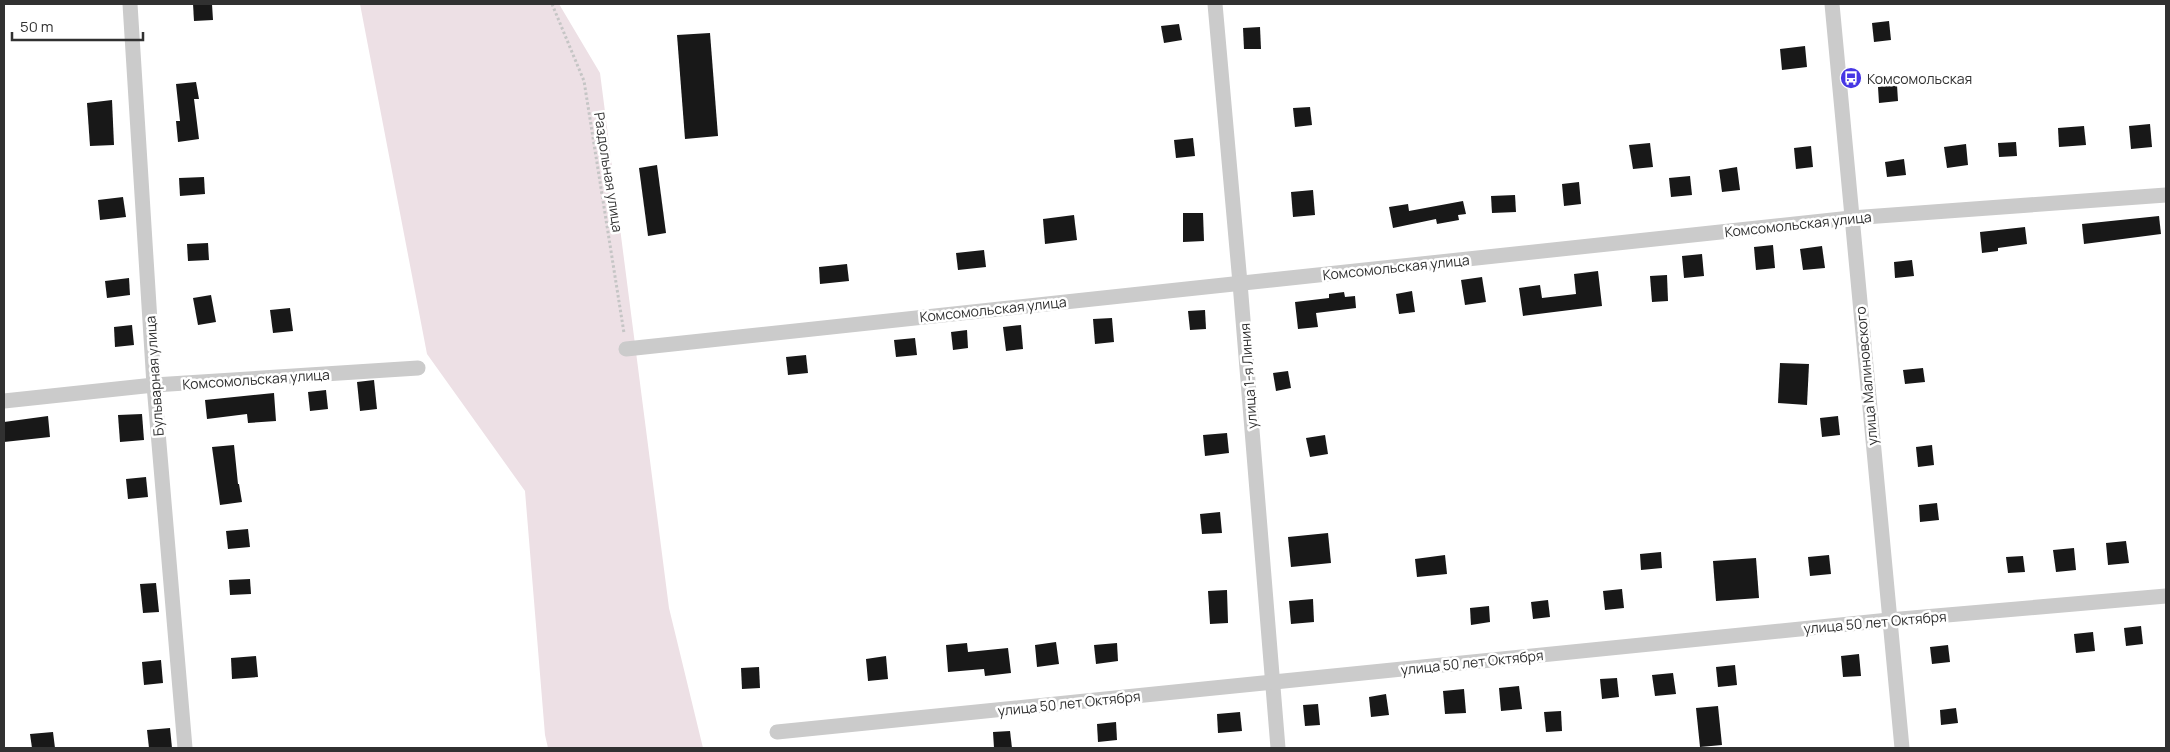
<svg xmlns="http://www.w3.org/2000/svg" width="2170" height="752" viewBox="0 0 2170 752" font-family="Manrope,sans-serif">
	<rect width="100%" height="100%" fill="#fff"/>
	<!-- green -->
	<path fill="#ede0e5" d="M360,4H559L600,73L669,608L703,748H548L545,735L525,491L427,354Z"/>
	<!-- building -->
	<g fill="#181818">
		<path d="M193,4H212L213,20L194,21Z"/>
		<path d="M1889,21L1891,40L1874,42L1872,23Z"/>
		<path d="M1179,24L1182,40L1164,43L1161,26Z"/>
		<path d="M1260,27L1261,49H1244L1243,28Z"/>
		<path d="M710,33L718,136L685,139L677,35Z"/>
		<path d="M1805,46L1807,67L1782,70L1780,49Z"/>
		<path d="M196,82L199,99H194L199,139L178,142L176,121H180L176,84Z"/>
		<path d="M1897,85L1898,101L1879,103L1878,87Z"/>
		<path d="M112,100L114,145L90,146L87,103Z"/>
		<path d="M1310,107L1312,125L1295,127L1293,108Z"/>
		<path d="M2150,124L2152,147L2131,149L2129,126Z"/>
		<path d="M2084,126L2086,145L2059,147L2058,128Z"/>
		<path d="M1193,138L1195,156L1176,158L1174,140Z"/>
		<path d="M2016,142L2017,156L1999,157L1998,143Z"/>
		<path d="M1650,143L1653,167L1633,169L1629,145Z"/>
		<path d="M1966,144L1968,165L1947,168L1944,147Z"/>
		<path d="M1811,146L1813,167L1796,169L1794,148Z"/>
		<path d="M1904,159L1906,175L1887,177L1885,162Z"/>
		<path d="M657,165L666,233L648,236L639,168Z"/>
		<path d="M1737,167L1740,190L1722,192L1719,170Z"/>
		<path d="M1690,176L1692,195L1671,197L1669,178Z"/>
		<path d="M204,177L205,194L180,196L179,178Z"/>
		<path d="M1579,182L1581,204L1564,206L1562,184Z"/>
		<path d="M1313,190L1315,215L1293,217L1291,192Z"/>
		<path d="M1515,195L1516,212L1492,213L1491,196Z"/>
		<path d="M123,197L126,217L100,220L98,200Z"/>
		<path d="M1463,201L1466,214L1458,215L1459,220L1437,224L1436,219L1393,228L1389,207L1408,204L1409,211Z"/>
		<path d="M1183,213H1203L1204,241L1183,242Z"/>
		<path d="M1074,215L1077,240L1045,244L1043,219Z"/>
		<path d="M2159,216L2161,234L2084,244L2082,224Z"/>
		<path d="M2025,227L2027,244L1998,248V251L1982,253L1980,232Z"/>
		<path d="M208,243L209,260L188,261L187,244Z"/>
		<path d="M1773,245L1775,268L1756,270L1754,247Z"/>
		<path d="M1822,246L1825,268L1803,270L1800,249Z"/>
		<path d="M984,250L986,267L958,270L956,253Z"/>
		<path d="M1702,254L1704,276L1684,278L1682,256Z"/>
		<path d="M1912,260L1914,276L1895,278L1894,262Z"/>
		<path d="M847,264L849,281L820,284L819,267Z"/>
		<path d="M1598,271L1602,306L1523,316L1519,288L1540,285L1542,298L1576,294L1574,274Z"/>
		<path d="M1667,275L1668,301L1652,302L1650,276Z"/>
		<path d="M1482,277L1486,302L1465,305L1461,280Z"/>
		<path d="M129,278L130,295L107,298L105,281Z"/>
		<path d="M1412,291L1415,312L1399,314L1396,294Z"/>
		<path d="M1344,292L1345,297L1355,296L1356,308L1316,313L1318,327L1298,329L1295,302L1329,298V294Z"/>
		<path d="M211,295L216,322L198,325L193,298Z"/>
		<path d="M290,308L293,331L273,333L270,310Z"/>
		<path d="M1205,310L1206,329L1190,330L1188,311Z"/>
		<path d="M1112,318L1114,342L1095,344L1093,319Z"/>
		<path d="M132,325L134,345L115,347L114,327Z"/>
		<path d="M1021,325L1023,349L1006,351L1003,327Z"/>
		<path d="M967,330L968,348L953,350L951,332Z"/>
		<path d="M915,338L917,355L896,357L894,340Z"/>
		<path d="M806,355L808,373L788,375L786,357Z"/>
		<path d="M1780,363L1809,364L1807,405L1778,403Z"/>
		<path d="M1923,368L1925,382L1905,384L1903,370Z"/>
		<path d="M1288,371L1291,388L1276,391L1273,373Z"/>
		<path d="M374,380L377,409L360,411L357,382Z"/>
		<path d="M326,390L328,409L310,411L308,392Z"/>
		<path d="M274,393L276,421L248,423L247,414L207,419L205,400Z"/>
		<path d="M142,414L144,440L120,442L118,415Z"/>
		<path d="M48,416L50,437L4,442V422Z"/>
		<path d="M1838,416L1840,435L1822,437L1820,418Z"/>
		<path d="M1227,433L1229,453L1205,456L1203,435Z"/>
		<path d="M1325,435L1328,454L1310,457L1306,438Z"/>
		<path d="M234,445L238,484H239L242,502L220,505L212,447Z"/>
		<path d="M1932,445L1934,465L1918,467L1916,447Z"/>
		<path d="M146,477L148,497L128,499L126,479Z"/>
		<path d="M1937,503L1939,520L1920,522L1919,505Z"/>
		<path d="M1220,512L1222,533L1202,534L1200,514Z"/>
		<path d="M248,529L250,547L228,549L226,531Z"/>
		<path d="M1328,533L1331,563L1291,567L1288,537Z"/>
		<path d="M2126,541L2129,563L2108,565L2106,543Z"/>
		<path d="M2074,548L2076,570L2056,572L2053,550Z"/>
		<path d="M1661,552L1662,568L1641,570L1640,554Z"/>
		<path d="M1445,555L1447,574L1417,577L1415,559Z"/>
		<path d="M1829,555L1831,574L1810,576L1808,557Z"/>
		<path d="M2023,556L2025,572L2008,573L2006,557Z"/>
		<path d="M1756,558L1759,598L1716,601L1713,561Z"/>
		<path d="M250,579L251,594L230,595L229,580Z"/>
		<path d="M156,583L159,612L143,613L140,584Z"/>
		<path d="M1622,589L1624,608L1605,610L1603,591Z"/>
		<path d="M1227,590L1228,623L1210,624L1208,591Z"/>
		<path d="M1313,599L1314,622L1291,624L1289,601Z"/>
		<path d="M1548,600L1550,617L1533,619L1531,602Z"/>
		<path d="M1489,606L1490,622L1471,625L1470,608Z"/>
		<path d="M2141,626L2143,644L2126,646L2124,628Z"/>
		<path d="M2093,632L2095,651L2076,653L2074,634Z"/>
		<path d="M1056,642L1059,664L1037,667L1035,645Z"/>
		<path d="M967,643L968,652L1008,648L1011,673L985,676L984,669L948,672L946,645Z"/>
		<path d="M1117,643L1118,661L1096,664L1094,645Z"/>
		<path d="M1948,645L1950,662L1932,664L1930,647Z"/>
		<path d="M1859,654L1861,676L1843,677L1841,656Z"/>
		<path d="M256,656L258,677L232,679L231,658Z"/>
		<path d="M886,656L888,679L868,681L866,659Z"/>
		<path d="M161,660L163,683L144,685L142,662Z"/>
		<path d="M1735,665L1737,685L1718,687L1716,667Z"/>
		<path d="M759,667L760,688L742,689L741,668Z"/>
		<path d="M1673,673L1676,694L1655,696L1652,675Z"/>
		<path d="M1617,678L1619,697L1602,699L1600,679Z"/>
		<path d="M1519,686L1522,709L1501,711L1499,688Z"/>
		<path d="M1464,689L1466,713L1445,714L1443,691Z"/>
		<path d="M1386,694L1389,715L1371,717L1369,697Z"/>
		<path d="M1318,704L1320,725L1305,726L1303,705Z"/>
		<path d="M1718,706L1722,745L1700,747L1696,708Z"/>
		<path d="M1956,708L1958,723L1941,725L1940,710Z"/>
		<path d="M1561,711L1562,731L1546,732L1544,712Z"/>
		<path d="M1240,712L1242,731L1218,733L1217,714Z"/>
		<path d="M1116,722L1117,740L1098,742L1097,724Z"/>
		<path d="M170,728L172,748H149L147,730Z"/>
		<path d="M1010,731L1012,748H994L993,732Z"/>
		<path d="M53,732L55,748H32L30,734Z"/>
	</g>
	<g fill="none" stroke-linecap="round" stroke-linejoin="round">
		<!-- path -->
		<path stroke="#c5c5c5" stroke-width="3" stroke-dasharray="2.5 2.5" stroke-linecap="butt" d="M552,4L584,81L624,333"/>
		<!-- minor -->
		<g stroke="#cbcbcb" stroke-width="15">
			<path d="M130,4L154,385L185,748"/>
			<path d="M1215,4L1240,283L1278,748"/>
			<path d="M1832,4L1902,748"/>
			<path d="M626,349L1851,218L2166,195"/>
			<path d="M4,401L154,385L418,368"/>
			<path d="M777,732L1889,620L2166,596"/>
		</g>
	</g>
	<!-- icons -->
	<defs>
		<g id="bus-disc" transform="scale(1.125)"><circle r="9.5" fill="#4737e4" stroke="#fff"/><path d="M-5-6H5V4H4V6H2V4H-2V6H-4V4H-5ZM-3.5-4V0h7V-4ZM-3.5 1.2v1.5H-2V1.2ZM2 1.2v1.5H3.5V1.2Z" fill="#fff"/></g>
	</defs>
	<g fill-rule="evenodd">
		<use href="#bus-disc" x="1851" y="78"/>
	</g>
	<g text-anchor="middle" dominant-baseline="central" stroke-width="5" stroke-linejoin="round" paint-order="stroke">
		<!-- poi labels -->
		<g font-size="14" fill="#313131" stroke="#fff" text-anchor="start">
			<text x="1867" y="78">Комсомольская</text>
		</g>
		<!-- street labels -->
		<g font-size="14" fill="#313131" stroke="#fff">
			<text transform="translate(609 172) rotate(81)">Раздольная улица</text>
			<text transform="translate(1798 224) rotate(-6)">Комсомольская улица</text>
			<text transform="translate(1396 267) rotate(-6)">Комсомольская улица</text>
			<text transform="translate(993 309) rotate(-6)">Комсомольская улица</text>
			<text transform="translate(154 376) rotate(-94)">Бульварная улица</text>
			<text transform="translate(1248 376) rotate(-94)">улица 1-я Линия</text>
			<text transform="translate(1866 376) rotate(-95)">улица Малиновского</text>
			<text transform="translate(256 379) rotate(-4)">Комсомольская улица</text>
			<text transform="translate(1875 622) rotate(-5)">улица 50 лет Октября</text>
			<text transform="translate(1472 662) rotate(-6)">улица 50 лет Октября</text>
			<text transform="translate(1069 703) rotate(-6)">улица 50 лет Октября</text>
		</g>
	</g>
	<!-- border -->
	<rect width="2170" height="752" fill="none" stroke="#313131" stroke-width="10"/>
	<!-- scale -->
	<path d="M12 32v8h131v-8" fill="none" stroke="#313131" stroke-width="2.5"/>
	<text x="20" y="32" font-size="15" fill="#313131" stroke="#ffffff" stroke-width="4" paint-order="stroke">50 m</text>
</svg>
